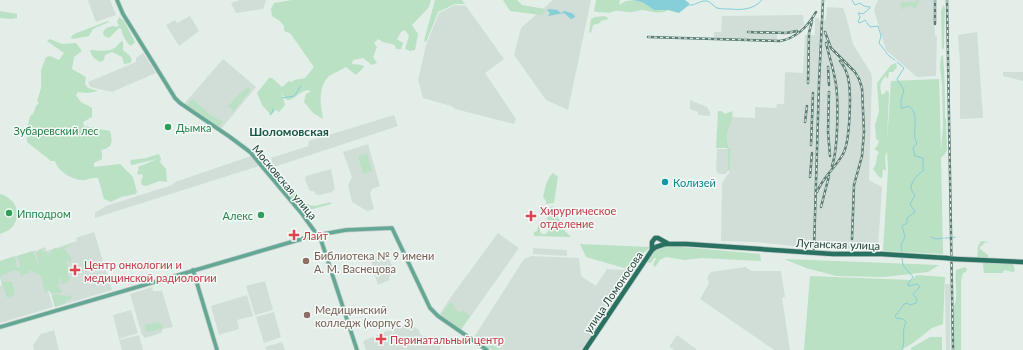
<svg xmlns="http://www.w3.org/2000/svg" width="1023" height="350" viewBox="0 0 1023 350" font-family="Lato,sans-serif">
	<rect width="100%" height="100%" fill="#e3eee9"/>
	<!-- built -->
	<g fill="#d1ded8">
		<path d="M89,0H110L116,15L96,22L88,1Z"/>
		<path d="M240,0H266L263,9L236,13L231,3Z"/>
		<path d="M553,0H591L568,110L546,100L514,55L521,28Z"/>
		<path d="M878,0H933L935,36H937L936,76L917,77L886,50L874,10Z"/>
		<path d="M455,5L466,6L504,59L485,73L516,119L514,124L455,109L451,106L423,98L418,80L426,45L439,13Z"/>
		<path d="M827,7L843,8L846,16L853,44L871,73L872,78L869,180L882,187L878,249L821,248L820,249L755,242L721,241L722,183L730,171L731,148H728V131L732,117L755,118V107L776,108L777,104H784L785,72L803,73L805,35H815V18H819V21H824L826,19Z"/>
		<path d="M803,15L804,25L798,30L799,32L792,34H777V40L714,39V32H721L722,16Z"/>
		<path d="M190,16L199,31L179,46L166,25L175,20L177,23Z"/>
		<path d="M977,32L983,116V118L960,119V63L958,35Z"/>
		<path d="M143,53L156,73L112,92L90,87L88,82L136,62V58Z"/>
		<path d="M223,59L256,87L221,129L184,104Z"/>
		<path d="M1003,72H1023V81L1003,76Z"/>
		<path d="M690,100L707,107L710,112V116L698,115V112L690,109Z"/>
		<path d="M394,115L398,126L274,167L271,158L308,146L309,141Z"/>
		<path d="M368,144L380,186L372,189L370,194L374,209L367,211L352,202L348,185L352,177L343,152Z"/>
		<path d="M717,149H728V171L725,174H719L716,170Z"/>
		<path d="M251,156L259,166L95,218V213L106,206L172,185L175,182Z"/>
		<path d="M331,169L335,189L332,192L320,195L315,194V192L312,191H310L305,180L306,176Z"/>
		<path d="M94,232L112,290L55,307L38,250L45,247L47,251L77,241L76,238Z"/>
		<path d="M498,233L519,248L461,330L439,315L453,294Z"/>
		<path d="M533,248L567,250V256L533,254Z"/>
		<path d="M36,250L53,307L0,323V286L2,285L0,277V261Z"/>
		<path d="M380,255L381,258L388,256L394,271L389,277L390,280L378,285L370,258Z"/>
		<path d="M531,256L579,258L581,276L596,286L607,269L622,270L637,267L582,350H500L476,334L524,259Z"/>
		<path d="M745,267L752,271H781L785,297L782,298L790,350H774L700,299L709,283L707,278L711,272Z"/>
		<path d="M265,281L273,310L255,315L246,286Z"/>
		<path d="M945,284H950V350H946Z"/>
		<path d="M152,287L153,291H162L173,327L163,329L161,333L145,338L142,335L130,294Z"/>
		<path d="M247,295L253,316L237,320L239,329L219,335L211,306Z"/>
		<path d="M131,310L138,333L119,339L113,315Z"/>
		<path d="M274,312L281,337L264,343L256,317Z"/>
		<path d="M410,324L419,330L420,334L424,337L426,335L428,338L440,346V350H366L363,341L387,331L392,330V333L394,332V329Z"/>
		<path d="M54,330L59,350H34L33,345L41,334Z"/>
		<path d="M139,335L143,350H122L119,340Z"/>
		<path d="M677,335L696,349V350H675L669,347Z"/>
		<path d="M282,342L285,350H266L265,347Z"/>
	</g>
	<!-- green -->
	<g fill="#bae1c3">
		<path d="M292,0H431L429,7L412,25L418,34L415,50L410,51L405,49L409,36L405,30L401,32L397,39L403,43L401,49H396L395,45L383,42L378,39L374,43L377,47L373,57L377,63L372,65L363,58L353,60L352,64L362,65L364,67L356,75L346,67C341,70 334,73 329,76C317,88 321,105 323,119L313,113L304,102L306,94L310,92L309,90C296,90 289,112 281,91L285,105L279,112L276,110L271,115L262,105L257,93L269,78H272L282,87L289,81L292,82L294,80L305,78L314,67L290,33L286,32L284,30V26L280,21L272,16L271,9L274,3Z"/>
		<path d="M435,0H462L465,4H455L438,12L426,42L424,41Z"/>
		<path d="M503,0H517L522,5L545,9L543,14L541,15L510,11Z"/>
		<path d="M596,0H620L619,5L626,1L634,0L644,3L654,10H668C660,15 651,11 643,10C639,10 637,11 633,12C623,13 619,8 609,13C604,12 598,13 594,11Z"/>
		<path d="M917,0H920L916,8H913L910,6L904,8L901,10V2H915Z"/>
		<path d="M943,5L945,8L944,48L942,50L941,11Z"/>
		<path d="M0,11L17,14V18L11,19L0,18Z"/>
		<path d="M605,16L609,19L601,21L600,23L593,25L591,33L589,32L591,19L595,17Z"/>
		<path d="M119,17L124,21L135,42L131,46C126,43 122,34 121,29L119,28L109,38L104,36L103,32L106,28L113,26L117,27L119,25L117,22Z"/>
		<path d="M108,21L109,22L93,29L89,36L72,39L71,37L74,34Z"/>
		<path d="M50,39L62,44L76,43L82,51L74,57L72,69L86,77L85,84L88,88L98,91L88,93L78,92L76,95L81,102L92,108V117L83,122L84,126L110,131C113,141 113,148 101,150L102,153V159L94,163V167L120,164L133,177L137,192L136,194L121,197L111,202L104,199L98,178C93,177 90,179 85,180C74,181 58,172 55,161H51L27,142V129L30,116L33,114L36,106L39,103L37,101L41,88V70L46,57L50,56L59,60L64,53L47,41Z"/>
		<path d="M123,41V50L130,56L132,60L130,63L124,64L122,57L112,52L105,55L104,60L100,62C95,59 91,56 90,50C98,50 109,53 116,47C119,44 118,43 123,41Z"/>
		<path d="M943,55C945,75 945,96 945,117L946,119L947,150L945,154L941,158L943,254L883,251L888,170L887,151L885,157L886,171L883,169L882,178L879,177L873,169C878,163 875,158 879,152L874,149L877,146L879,141L876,139L875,125L879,111L877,83L891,65L896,63L897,67L893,72H889L888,79L886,76C880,81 879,87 882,95L885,93L886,90L889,92L887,142L891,81L939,79L941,150L943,125L942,85L940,67L941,57Z"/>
		<path d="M247,87L250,89V91L233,112V110L228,107L229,105L239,94L242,92Z"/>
		<path d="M193,99L209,114L223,122L219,127L187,106V104Z"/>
		<path d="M718,111H721L725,114L732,111C734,119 730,124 728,131C727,136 728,142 728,148H731L730,171L728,170V149L726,148H716Z"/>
		<path d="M367,153L372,171L363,174L358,156Z"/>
		<path d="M159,154L161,159L160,162L166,169L167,182L160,181L146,186L142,185L141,182L143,176L142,174L138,175L137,172L139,170L138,167L157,159L132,165L130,163L131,160L146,158Z"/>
		<path d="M553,173L558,177L554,203L546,204V201L543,197C545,189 546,179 553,173Z"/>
		<path d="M282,176L304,202L309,205L315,206L331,202V204L302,212L277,181Z"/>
		<path d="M0,194C14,197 23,213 13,226C10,230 5,232 0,234Z"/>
		<path d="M553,206L554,210L551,211V214L553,216L557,215L564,230L571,237L534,236V232L537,231L539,223H540V232L542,234H545L548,232L549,224C545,218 549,213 550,207Z"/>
		<path d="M981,241L989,242L984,243L982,246H980V249L988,255V259L977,258L978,246Z"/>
		<path d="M75,242L64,249L71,257V263L66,260L69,269L67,274L70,277L67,283L62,284L60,278H59L60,284L57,285L56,287L60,286L59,288L62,291L61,293H51L48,290L46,293C40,280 46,276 30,270L29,273L20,276V272L15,270L1,276L3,282L11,281L15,291L13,296L7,298L0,276V261L15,256L17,268H18L20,266L17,256L33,251L38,264L39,263L36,252L41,249L43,251L49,253V256L51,254L50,251L55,248L58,249Z"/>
		<path d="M580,244L650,247C644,254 637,256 637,266L624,268L586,257Z"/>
		<path d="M661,245L760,254L761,261L701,258L685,260L666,257L660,260L655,267L653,265L656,258H654L651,263L646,262L653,251Z"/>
		<path d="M784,259L939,265L928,272L884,277L836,276L806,268Z"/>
		<path d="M984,262L1013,264L1015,271L1013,272L1004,270L1003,273H984L983,264Z"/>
		<path d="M965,267L967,269L966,272L963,273L961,281V350H954V306C959,296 954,281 956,270Z"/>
		<path d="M917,275L945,277L943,324L932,328L913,343L901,350H804L810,276L911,280Z"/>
		<path d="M54,294L66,296L70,295L72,297L70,300H67L64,304L55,307L52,296Z"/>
		<path d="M450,302L453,304L454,308L459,312L464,311L470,316L461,329L441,315Z"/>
		<path d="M158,322L163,324V327L161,329L148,332L145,330V325Z"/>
		<path d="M476,334L500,350H492L474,338Z"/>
		<path d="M930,337H942V350H911V348Z"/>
	</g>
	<!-- water -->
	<g fill="#86ced8">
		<path d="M634,0H685L689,3V5L679,13L668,10H654L644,3Z"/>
		<path d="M549,9L557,10L561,13L564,11L572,13L575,16L574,18L571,19L564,13L548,16L550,13L547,10Z"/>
	</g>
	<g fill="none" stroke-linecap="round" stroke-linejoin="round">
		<!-- stream -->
		<g stroke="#86ced8" stroke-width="1">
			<path d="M852,0L855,5L860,3L864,6L870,7V8L863,14L860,13H858L860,17L858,22L860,23L865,20L870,27L878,26L881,36L879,43L889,56L895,60"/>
			<path d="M689,5C695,6 700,0 707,1C711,2 713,6 717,8C721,9 726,9 730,9C742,10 753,10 762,0"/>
			<path d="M897,62L904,68L897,79L904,90L901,100V108H903L908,106C922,114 910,134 917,143L913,148L915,156L923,158V171C919,173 912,181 911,186C911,190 913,193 915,195L910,204L915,212L907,218V223L902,226L905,237L901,245L902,253"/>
			<path d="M282,98L294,96L301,86"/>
			<path d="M270,115L273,111V109"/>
			<path d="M931,237L936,239L943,238"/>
			<path d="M945,238H950"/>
			<path d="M952,238L955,237"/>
			<path d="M902,350C906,341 901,331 906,322L903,319L896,318L895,316L900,310L904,304L907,303L910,305L916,303L917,300L913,294L920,287L917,284L908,286V284L913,277L903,265L902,258"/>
		</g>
		<!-- major casing -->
		<g stroke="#c1cac7" stroke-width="5">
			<g id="major">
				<path d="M117,0L123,14L175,98L180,103L230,137L250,152L302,214L321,240L357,350"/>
				<path d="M193,270L217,350"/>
				<path d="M0,327L312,236L346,230L392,228L430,308L438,316L487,350"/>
			</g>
		</g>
		<!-- highway casing -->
		<g stroke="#c1cac7" stroke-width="6">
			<g id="highway">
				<path d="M652,250V242L655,238H658L667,243"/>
				<path d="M955,259L1023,262"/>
				<path d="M585,350L652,250L656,247L665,244H686L833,254H881L946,258"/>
			</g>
		</g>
		<!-- major -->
		<use href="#major" stroke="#63a894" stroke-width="3.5"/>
		<!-- highway -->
		<use href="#highway" stroke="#297160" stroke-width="4.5"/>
		<!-- rail casing -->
		<g stroke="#5b7d73" stroke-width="2.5">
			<g id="rail">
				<path d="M935,0V24"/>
				<path d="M947,0L953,350"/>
				<path d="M748,32L786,33L797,31"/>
				<path d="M825,32L831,48L855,72L859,79L862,88L864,132L862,156L854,185L852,239"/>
				<path d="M648,37L780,41C797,38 808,26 816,12"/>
				<path d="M826,43C829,56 833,67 835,79C839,97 838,149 832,166"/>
				<path d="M828,67L829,85"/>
				<path d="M808,83L809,33L812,21"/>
				<path d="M829,92L828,132L830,156"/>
				<path d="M805,122L807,106"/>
				<path d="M811,145L813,93"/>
				<path d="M810,177L812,153"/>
				<path d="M817,192C823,177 836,167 843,154C850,142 851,97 849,83C848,75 845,67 840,61"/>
				<path d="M821,207L829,176"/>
				<path d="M814,249L819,83L823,0"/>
			</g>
		</g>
		<!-- rail -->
		<use href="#rail" stroke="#f4faf7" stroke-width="1" stroke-dasharray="3" stroke-linecap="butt"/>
		<!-- highway-bridge casing -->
		<g stroke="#c1cac7" stroke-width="6" stroke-linecap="butt">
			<path id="highway-bridge" d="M946,258L955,259"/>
		</g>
		<!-- highway-bridge -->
		<use href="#highway-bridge" stroke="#297160" stroke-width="4.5"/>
	</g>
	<!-- markers -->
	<g fill="#2e9e5b" stroke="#f4faf7" stroke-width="1.5">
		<circle cx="168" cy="127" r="4"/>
		<circle cx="9" cy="213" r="4"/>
		<circle cx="261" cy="215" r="4"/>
	</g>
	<circle fill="#0f9aa8" stroke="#f4faf7" stroke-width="1.5" cx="665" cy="182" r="4"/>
	<g fill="#e0444e" stroke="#f4faf7" stroke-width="1.5">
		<path d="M529 210h4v4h4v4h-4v4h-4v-4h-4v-4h4z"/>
		<path d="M292 229h4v4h4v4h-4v4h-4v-4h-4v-4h4z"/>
		<path d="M73 264h4v4h4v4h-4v4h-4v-4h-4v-4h4z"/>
		<path d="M379 333h4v4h4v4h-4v4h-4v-4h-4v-4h4z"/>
	</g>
	<g fill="#8d6e63" stroke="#f4faf7" stroke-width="1.5">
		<circle cx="306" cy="261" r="4"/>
		<circle cx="307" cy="315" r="4"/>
	</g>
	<g text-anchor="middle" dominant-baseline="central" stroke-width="3" stroke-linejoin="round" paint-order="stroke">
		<!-- leisure labels -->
		<g font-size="11" fill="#27864d" stroke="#f4faf7" text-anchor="start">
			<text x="176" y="127">Дымка</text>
			<text x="17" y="213">Ипподром</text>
			<text x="253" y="215" text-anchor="end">Алекс</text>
		</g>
		<!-- park labels -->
		<g font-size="11" fill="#267d45" stroke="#f4faf7">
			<text x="56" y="130">Зубаревский лес</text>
		</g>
		<!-- street labels -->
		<g font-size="11" fill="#214238" stroke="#f4faf7">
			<text transform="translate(285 182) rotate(50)">Московская улица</text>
			<text transform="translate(838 244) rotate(2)">Луганская улица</text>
			<text transform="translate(613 292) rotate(-56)">улица Ломоносова</text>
		</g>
		<!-- culture labels -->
		<g font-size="11" fill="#0d838f" stroke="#f4faf7" text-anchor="start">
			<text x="673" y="182">Колизей</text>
		</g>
		<!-- health labels -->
		<g font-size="11" fill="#be3a42" stroke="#f4faf7" text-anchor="start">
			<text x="540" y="210">Хирургическое<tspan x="540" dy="13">отделение</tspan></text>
			<text x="303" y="235">Лайт</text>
			<text x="84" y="264">Центр онкологии и<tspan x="84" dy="13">медицинской радиологии</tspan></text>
			<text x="390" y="339">Перинатальный центр</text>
		</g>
		<!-- education labels -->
		<g font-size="11" fill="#785e54" stroke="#f4faf7" text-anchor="start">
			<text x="314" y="255">Библиотека № 9 имени<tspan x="314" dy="13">А. М. Васнецова</tspan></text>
			<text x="315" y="309">Медицинский<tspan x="315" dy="13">колледж (корпус 3)</tspan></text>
		</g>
		<!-- neighbourhood labels -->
		<g font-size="12" font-weight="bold" fill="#1a5646" stroke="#f4faf7">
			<text x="289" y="131">Шоломовская</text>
		</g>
	</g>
</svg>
